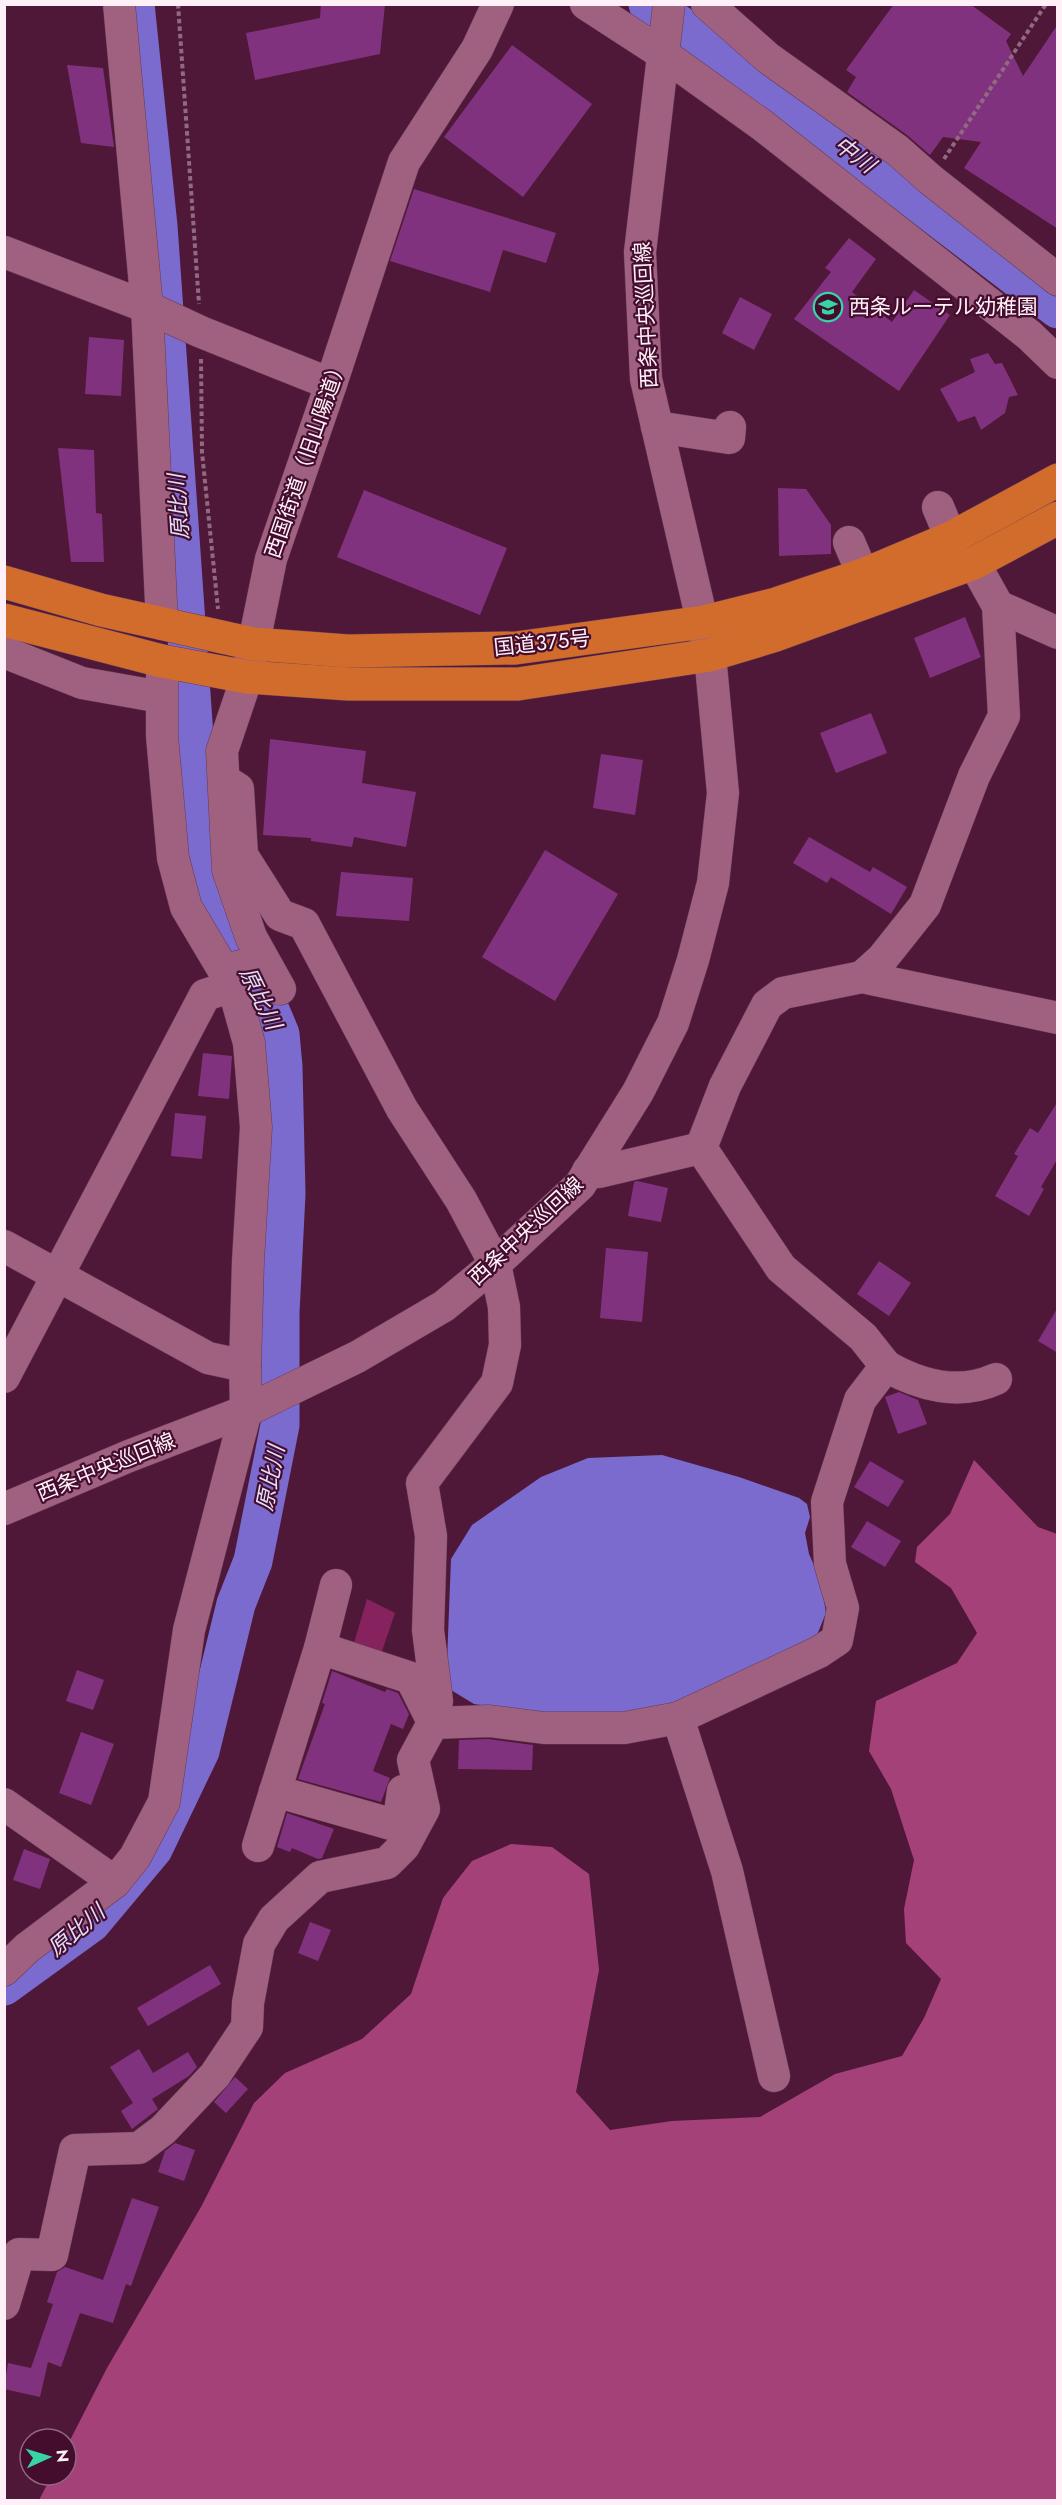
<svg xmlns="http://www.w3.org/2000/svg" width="1062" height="2505" viewBox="0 0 1062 2505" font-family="Jost,'Noto Sans JP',sans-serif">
	<rect width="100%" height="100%" fill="#4f1838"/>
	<!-- green -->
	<path fill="#86235e" d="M367,1599L395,1613L381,1654L353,1646Z"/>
	<!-- forest -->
	<path fill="#a54179" d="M974,1460L1038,1527L1057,1534V2500H39L52,2475H66V2448L107,2368L201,2207L254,2103L285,2073L362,2039L411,1994L443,1898L472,1861L511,1844L552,1847L589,1874L599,1970L576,2092L610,2130L672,2121L760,2117L835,2074L902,2056L924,2018L941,1979L906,1943L904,1909L914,1860L891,1789L869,1751L876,1701L957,1663L977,1633L951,1588L915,1562L917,1547L950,1514Z"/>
	<!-- water -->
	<path fill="#7b6bce" d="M662,1455L739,1477L799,1498L807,1504L810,1517L805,1533L809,1554L821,1581L826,1613L817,1635L792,1654L685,1705L580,1720L474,1704L446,1687L451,1559L472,1525L541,1477L588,1458Z"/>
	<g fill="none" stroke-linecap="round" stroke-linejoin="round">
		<!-- river -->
		<g stroke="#7b6bce" stroke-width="39">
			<path d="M648,4L728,57L1058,309"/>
			<path d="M4,1986L91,1923L153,1849L200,1751L236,1604L253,1561L280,1425V1312L286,1194L283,1067L280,1034L261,989L229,938L203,864L158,226L135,4"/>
		</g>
	</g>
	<!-- building -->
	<g fill="#81327f">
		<path d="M321,4H385L380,54L255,80L246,33L320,18Z"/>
		<path d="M894,4H970L1011,34L1006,41L1023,76L1058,24V229L964,168L981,142L943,137L930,155L907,135L847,92L856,77L846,70Z"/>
		<path d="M512,45L592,104L523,197L444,137Z"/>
		<path d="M67,65L103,68L114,147L81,143Z"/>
		<path d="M414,189L556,233L546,263L503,250L490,292L390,261Z"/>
		<path d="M849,238L876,259L852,292L892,322L914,290L950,315L899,391L794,319L831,272L825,268Z"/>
		<path d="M740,297L772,314L754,350L722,333Z"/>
		<path d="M89,337L124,340L121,396L85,394Z"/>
		<path d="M988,353L995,364L1002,363L1018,395L1009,397L1005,413L981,430L975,416L958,422L940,389L975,372L970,359Z"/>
		<path d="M58,448L94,450L96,513L102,514L104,562H71Z"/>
		<path d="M778,488L806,489L831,525V554L779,556Z"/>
		<path d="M364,490L507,548L480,615L337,557Z"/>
		<path d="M965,617L981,657L930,678L914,638Z"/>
		<path d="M871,713L887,753L836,773L820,733Z"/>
		<path d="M270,739L366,751L362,783L416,792L406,847L354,837L352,847L311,841V838L263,835Z"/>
		<path d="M601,754L643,760L635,815L593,808Z"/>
		<path d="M809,837L870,872L873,867L907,887L891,914L831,877L827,883L793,863Z"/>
		<path d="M545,850L618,894L555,1001L482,957Z"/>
		<path d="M341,872L413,878L409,921L336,916Z"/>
		<path d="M203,1053L232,1056L229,1099L198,1096Z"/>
		<path d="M1058,1101V1158L1041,1187L1044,1189L1029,1216L995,1196L1018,1156L1014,1154L1030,1128L1038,1133Z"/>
		<path d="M175,1113L206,1116L202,1159L171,1156Z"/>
		<path d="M637,1181L668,1188L661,1222L628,1216L634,1182Z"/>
		<path d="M606,1248L648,1252L642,1322L600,1318Z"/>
		<path d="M879,1261L911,1283L889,1316L857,1294Z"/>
		<path d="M1058,1307V1353L1038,1341Z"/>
		<path d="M899,1392L918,1400L927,1424L898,1434L885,1397Z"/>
		<path d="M870,1461L904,1481L888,1507L854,1487Z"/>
		<path d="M867,1521L901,1541L885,1567L851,1547Z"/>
		<path d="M77,1670L104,1680L93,1710L66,1701Z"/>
		<path d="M332,1671L385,1692L387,1689L398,1693L409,1714L403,1729L391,1724L373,1771L390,1778L381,1802L298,1779L325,1704L322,1703Z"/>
		<path d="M81,1732L114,1744L91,1805L59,1793Z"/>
		<path d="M488,1739L533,1745L532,1770L458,1769L459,1740Z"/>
		<path d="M287,1813L334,1829L322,1858L318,1859L292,1848L290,1852L277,1847Z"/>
		<path d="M24,1849L50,1859L40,1889L13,1880Z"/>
		<path d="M310,1922L331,1930L318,1961L298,1953Z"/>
		<path d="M210,1965L221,1984L148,2026L137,2008Z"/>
		<path d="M139,2049L153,2073L188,2052L197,2067L189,2076L152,2099L158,2109L132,2129L121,2111L133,2103L110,2067Z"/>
		<path d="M235,2077L248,2089L226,2113L214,2102Z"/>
		<path d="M175,2143L195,2150L184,2181L158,2172L165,2151Z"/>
		<path d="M132,2198L159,2207L131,2286L126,2284L113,2323L80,2313L61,2367L48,2362L40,2397L4,2389L8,2363L31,2368L53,2304L47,2302L57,2272L65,2267L103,2280Z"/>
	</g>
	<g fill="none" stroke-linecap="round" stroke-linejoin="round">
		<!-- minor casing -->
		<g stroke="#643a53" stroke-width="33">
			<g id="minor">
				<path d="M119,4L147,307L162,624"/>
				<path d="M586,4L663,54L762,125L1029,335L1058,363"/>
				<path d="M707,4L768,58L897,150L931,180L1058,280"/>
				<path d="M4,252L147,307L201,332L331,384"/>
				<path d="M657,427L729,438L730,427"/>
				<path d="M938,507L951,538"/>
				<path d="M849,542L863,575"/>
				<path d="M998,606L1058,633"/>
				<path d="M4,652L82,683L161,697"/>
				<path d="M862,977L882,959L925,905L974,776L1004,716L998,606L974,563"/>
				<path d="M280,989L251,937L228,870L222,751L247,677L271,559L331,384L404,162L477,49L498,4"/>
				<path d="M701,1148L725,1086L767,1005L783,993L862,977L1058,1018"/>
				<path d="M588,1171L599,1172L701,1148"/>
				<path d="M4,1246L208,1358L245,1366"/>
				<path d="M886,1366C919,1385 959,1396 996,1379"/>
				<path d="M4,1377L205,995L233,986L240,966"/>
				<path d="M4,1509L129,1456L246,1411L357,1357L444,1306L495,1264L580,1185L638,1092L673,1023L693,960L713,883L723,793L710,655L646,379L640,252L669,4"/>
				<path d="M320,1648L411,1678L430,1716"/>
				<path d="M678,1718L727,1871L774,2076"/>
				<path d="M433,1723L489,1721L544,1728H624L678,1718L819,1652L837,1640L843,1608L830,1564L827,1502L860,1400L886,1366L863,1337L781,1268L701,1148"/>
				<path d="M275,1791L398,1826L403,1791"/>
				<path d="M4,1804L115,1882"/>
				<path d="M258,1846L320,1648L336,1585"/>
				<path d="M4,1970L27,1948L115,1882L135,1857L164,1802L189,1630L246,1411L245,1366L248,1261L256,1127L249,1043L233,986L186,907L173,858L162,736V661"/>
				<path d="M4,2304L19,2254L52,2255L75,2150L139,2148L163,2130L215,2075L247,2027L248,2003L259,1944L274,1919L320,1877L387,1863L404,1846L424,1809L413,1760L433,1723L437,1701L428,1630L431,1536L422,1483L497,1383L505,1345L504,1307L495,1264L461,1200L402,1109L304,924L280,915L242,855L238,789L224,780"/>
			</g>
		</g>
		<!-- highway casing -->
		<g stroke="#643a53" stroke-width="34">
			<g id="highway">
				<path d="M4,582L101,610L253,644L348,651L516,648L704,622L776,604L863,575L951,538L1058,480"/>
				<path d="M4,620L162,661L247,677L348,684H518L710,655L773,636L974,563L1058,518"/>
			</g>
		</g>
		<!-- path -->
		<g stroke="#926a80" stroke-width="4" stroke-dasharray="4.5 3" stroke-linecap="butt">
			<path d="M178,4L199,304"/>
			<path d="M944,159L1046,4"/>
			<path d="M201,359L202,452L218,609"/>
		</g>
		<!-- minor -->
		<use href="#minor" stroke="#a06181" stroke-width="32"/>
		<!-- highway -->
		<use href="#highway" stroke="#d26c2d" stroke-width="33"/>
	</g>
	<!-- icons -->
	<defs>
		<g id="school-ring" transform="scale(1.5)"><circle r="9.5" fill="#440d2e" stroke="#37d4a6" stroke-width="1.5"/><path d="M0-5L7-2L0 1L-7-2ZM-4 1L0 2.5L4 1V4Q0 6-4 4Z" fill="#37d4a6"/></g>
	</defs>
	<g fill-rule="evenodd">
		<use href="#school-ring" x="828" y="307"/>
	</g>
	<g text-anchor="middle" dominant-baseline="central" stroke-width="4.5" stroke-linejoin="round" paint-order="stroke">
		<!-- poi labels -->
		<g font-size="21" fill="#fff0f7" stroke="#440d2e" text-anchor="start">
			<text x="849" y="307">西条ルーテル幼稚園</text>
		</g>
		<!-- street labels -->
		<g font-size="21" fill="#fff0f7" stroke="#440d2e">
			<text transform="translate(646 315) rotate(-93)">西条中央巡回線</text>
			<text transform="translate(306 458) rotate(-71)">西国街道（旧山陽道）</text>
			<text transform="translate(542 643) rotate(-6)">国道375号</text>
			<text transform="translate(526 1231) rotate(-43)">西条中央巡回線</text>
			<text transform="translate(106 1467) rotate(-22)">西条中央巡回線</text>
		</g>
		<!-- water labels -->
		<g font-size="22" font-style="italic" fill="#e1dff9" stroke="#440d2e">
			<text transform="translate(855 154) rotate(37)">中川</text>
			<text transform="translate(178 507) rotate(-94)">原比川</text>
			<text transform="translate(261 998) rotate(64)">原比川</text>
			<text transform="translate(270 1478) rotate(-79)">原比川</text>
			<text transform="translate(76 1930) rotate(-40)">原比川</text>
		</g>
	</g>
	<!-- border -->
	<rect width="1062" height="2505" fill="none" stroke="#fff0f7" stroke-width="12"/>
	<!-- north arrow -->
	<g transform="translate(48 2457) rotate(86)"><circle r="28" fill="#440d2e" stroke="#8f687e" stroke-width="1.5"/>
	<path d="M0-4.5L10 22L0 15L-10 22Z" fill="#37d4a6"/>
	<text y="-9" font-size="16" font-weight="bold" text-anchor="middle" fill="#fff0f7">N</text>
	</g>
</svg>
